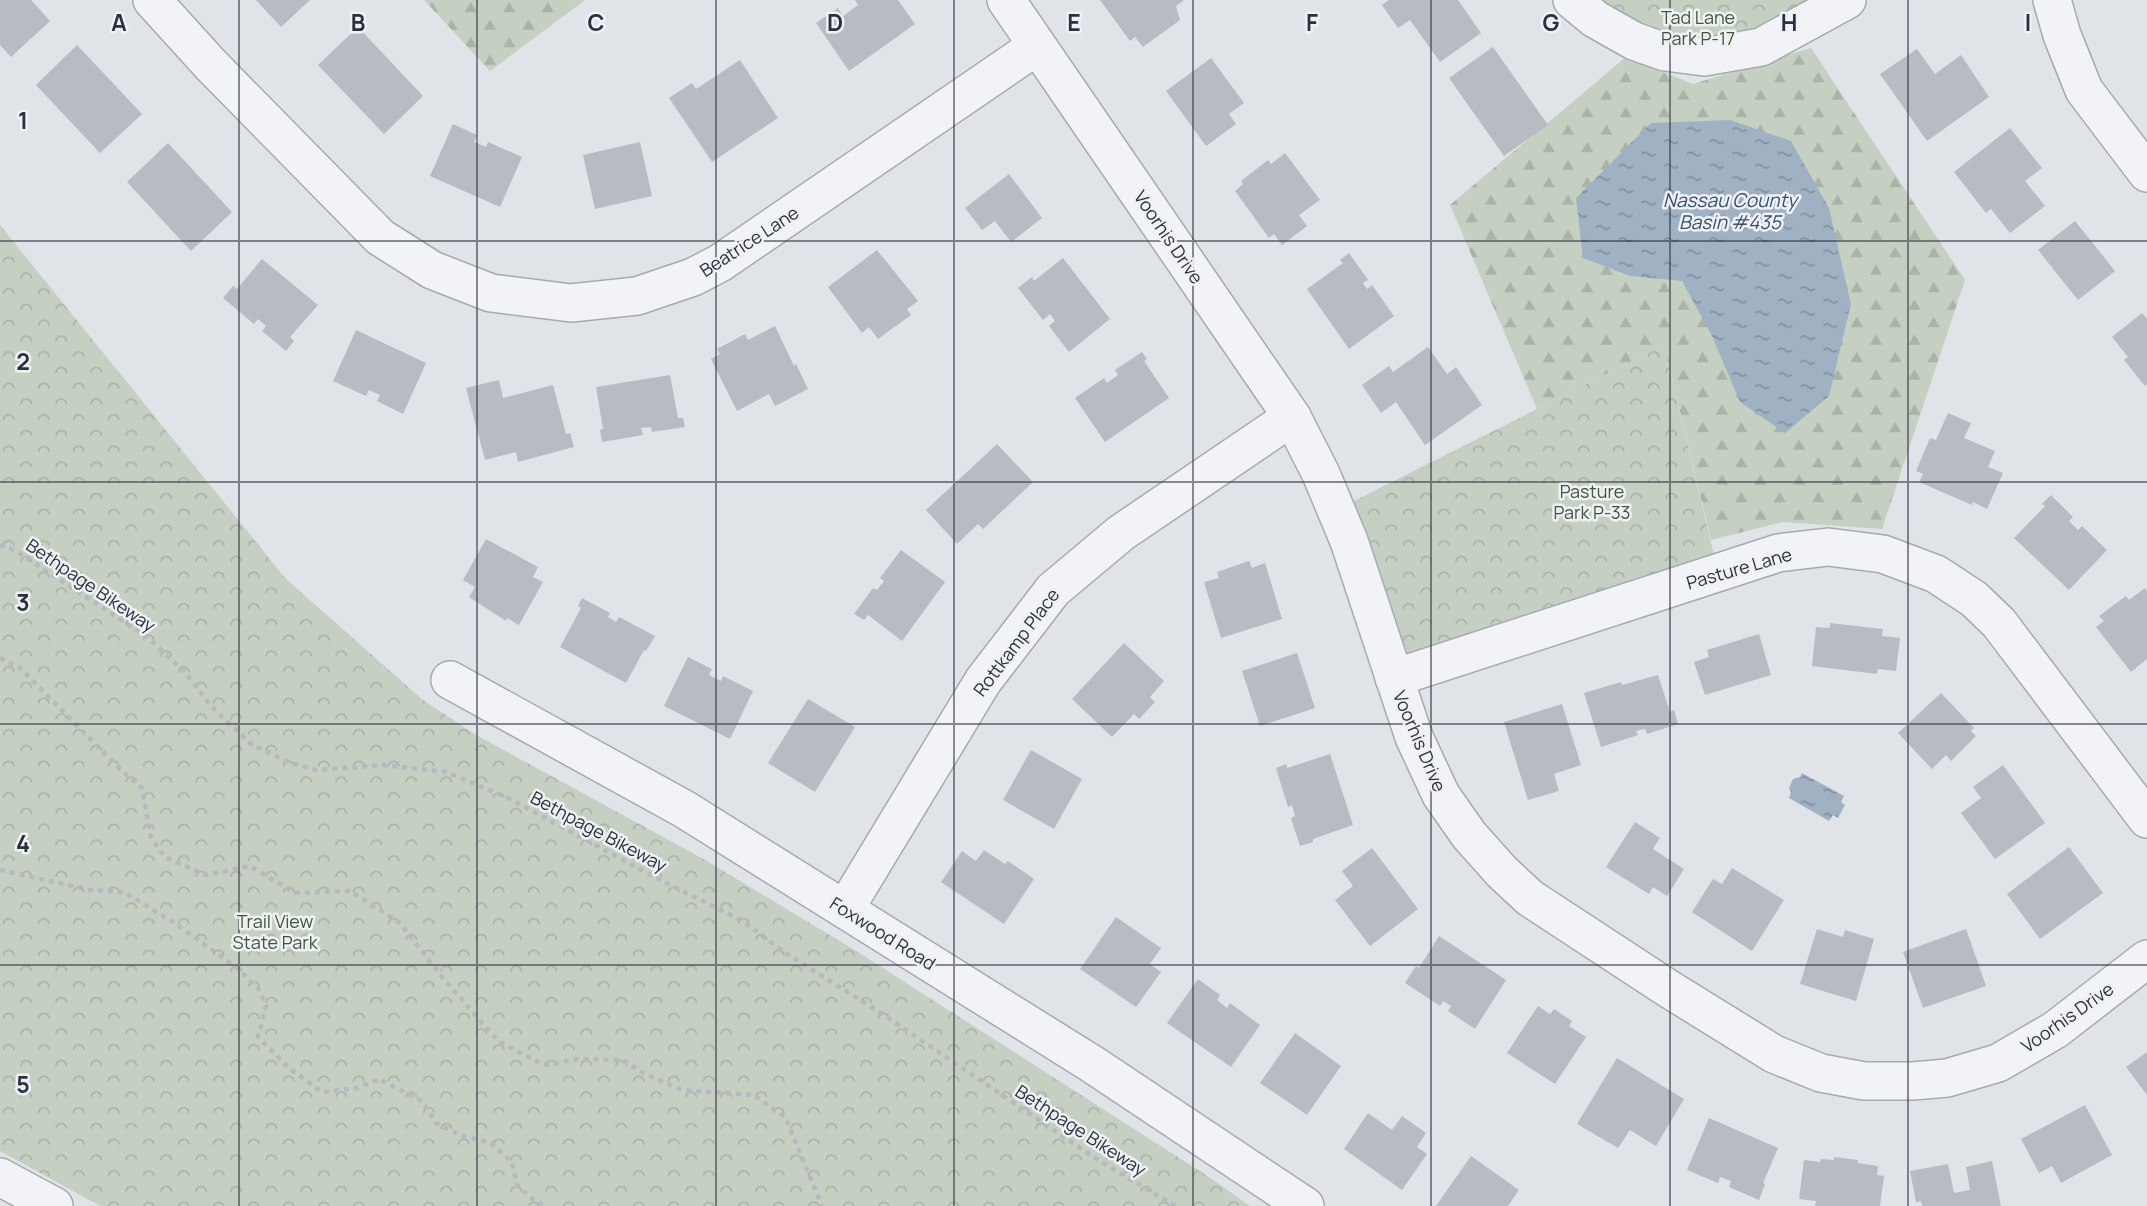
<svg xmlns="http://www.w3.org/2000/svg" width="2147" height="1206" viewBox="0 0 2147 1206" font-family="Manrope,sans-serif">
	<defs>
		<pattern id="forest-firs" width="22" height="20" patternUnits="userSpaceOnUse" patternTransform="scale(1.75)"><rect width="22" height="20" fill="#c6d0c2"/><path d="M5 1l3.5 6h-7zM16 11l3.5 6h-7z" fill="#aab3a8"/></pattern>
		<pattern id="park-crowns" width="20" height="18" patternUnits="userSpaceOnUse" patternTransform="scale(1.75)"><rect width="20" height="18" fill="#c6d0c2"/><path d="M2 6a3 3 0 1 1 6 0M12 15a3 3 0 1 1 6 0" fill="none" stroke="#aab3a8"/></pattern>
		<pattern id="water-ripples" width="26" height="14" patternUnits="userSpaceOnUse" patternTransform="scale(1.75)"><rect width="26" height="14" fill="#9fb1c3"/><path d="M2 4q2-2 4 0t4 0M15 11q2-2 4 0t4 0" fill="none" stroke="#8291a0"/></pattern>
	</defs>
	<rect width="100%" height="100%" fill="#e0e3e7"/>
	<!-- forest -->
	<g fill="url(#forest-firs)">
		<path d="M424,0H585L490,71Z"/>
		<path d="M1811,48L1965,280L1882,529L1782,522L1711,540L1664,345L1537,409L1450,205L1626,57L1693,84Z"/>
	</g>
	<!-- park -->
	<g fill="url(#park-crowns)">
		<path d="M1572,0H1847L1704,57Z"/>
		<path d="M0,225L286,579L423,700L476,735L700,857L858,952L1209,1177L1250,1206H100L0,1151Z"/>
		<path d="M1664,345L1718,572L1394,678L1336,510Z"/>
	</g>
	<!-- water -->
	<g fill="url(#water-ripples)">
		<path d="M1730,120L1791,141L1829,208L1851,304L1829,396L1785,433L1740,402L1712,336L1682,281L1630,276L1583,258L1576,198L1651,123Z"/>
		<path d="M1802,773L1844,796L1841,802L1845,805L1838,818L1833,815L1829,821L1789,798L1791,793L1789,788L1793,779L1800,777Z"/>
	</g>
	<!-- building -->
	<g fill="#b7bcc3">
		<path d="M0,0H31L50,21L11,57L0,45Z"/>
		<path d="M256,0H310L281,27Z"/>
		<path d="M855,0H898L915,24L849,71L816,23L838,8L843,16L858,5Z"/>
		<path d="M1100,0H1184L1176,6L1180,20L1143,47L1135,37L1130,41Z"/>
		<path d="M1389,0H1458L1481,33L1440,62L1410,20L1398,28L1382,5Z"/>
		<path d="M358,27L423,96L384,134L318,65Z"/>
		<path d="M77,45L142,114L100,153L36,85Z"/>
		<path d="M1493,47L1548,125L1504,156L1449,78Z"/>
		<path d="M1917,49L1935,74L1961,55L1989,97L1927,141L1880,74Z"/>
		<path d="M1211,58L1244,103L1229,114L1236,124L1206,146L1166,91Z"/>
		<path d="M740,60L778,118L712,162L669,98L692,83L696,89Z"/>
		<path d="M453,124L477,135L474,142L486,147L488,142L522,157L500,207L430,176Z"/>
		<path d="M2010,128L2042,168L2025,181L2045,206L2010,233L1991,209L1986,213L1954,172Z"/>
		<path d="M640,142L652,196L595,209L583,155Z"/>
		<path d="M168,143L232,212L191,251L127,182Z"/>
		<path d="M1285,153L1320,200L1299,215L1307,226L1282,245L1274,234L1269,238L1235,191L1243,184L1241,181L1268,160L1271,164Z"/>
		<path d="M1009,174L1042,218L1011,242L995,221L982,230L965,208Z"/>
		<path d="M2075,221L2115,271L2078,300L2038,250Z"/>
		<path d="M877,250L918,301L907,309L911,315L878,339L869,327L862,333L828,287Z"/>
		<path d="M1349,253L1368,280L1363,283L1367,289L1372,285L1394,316L1349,349L1307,289L1343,263L1340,260Z"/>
		<path d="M1063,258L1110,319L1069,352L1049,326L1055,321L1050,314L1043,320L1018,288L1032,277L1034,281Z"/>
		<path d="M262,259L318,305L290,337L294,341L286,351L262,331L266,326L258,319L254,324L223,298L233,286L237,289Z"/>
		<path d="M2142,313L2147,319V384L2145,386L2124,360L2128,357L2112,337Z"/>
		<path d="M775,326L794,366L796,364L808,389L775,406L769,394L737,411L711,359L720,354L717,349L745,334L748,340Z"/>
		<path d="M356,330L426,363L403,414L377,401L380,395L369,390L366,396L333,381Z"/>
		<path d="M1428,347L1447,374L1456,367L1482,405L1425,445L1396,402L1381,413L1362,385L1389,366L1393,372Z"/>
		<path d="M1142,352L1147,359L1144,361L1169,398L1105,442L1075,398L1104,378L1107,383L1118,375L1115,370Z"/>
		<path d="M670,375L678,418H683L685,427L652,432L651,427L641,428L643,435L602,442L600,430L603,429L596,387Z"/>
		<path d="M499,380L503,398L553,385L566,434L570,433L574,447L518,462L516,452L485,460L466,388Z"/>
		<path d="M1948,413L1971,423L1964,438L1995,451L1988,467L2003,473L1987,509L1973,502L1972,505L1919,482L1923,474L1916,471L1930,438L1936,440Z"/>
		<path d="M997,444L1033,482L983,529L978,524L957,544L926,510Z"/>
		<path d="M2051,495L2073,517L2069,521L2078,530L2082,526L2107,550L2069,590L2014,538L2045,506L2042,504Z"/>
		<path d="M486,539L538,567L533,577L543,582L519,625L507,618L506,621L469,597L475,587L463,580Z"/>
		<path d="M901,550L945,582L902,641L868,615L864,620L854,614L873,588L877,590L884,581L880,578Z"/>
		<path d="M1249,561L1252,568L1265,563L1282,619L1221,638L1204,582L1219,578L1217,572Z"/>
		<path d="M2145,588L2147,591V659L2131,672L2096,627L2104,621L2099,616L2126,596L2129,600Z"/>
		<path d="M582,598L610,613L608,617L616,622L619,617L655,636L646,651L644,650L626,683L560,647L581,608L578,606Z"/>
		<path d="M1830,623L1883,629L1882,636L1900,638L1896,671L1878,669L1877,674L1812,666L1816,627L1830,628Z"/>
		<path d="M1759,634L1771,675L1705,695L1694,662L1709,657L1707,650Z"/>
		<path d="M1124,643L1164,681L1150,697L1155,702L1139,719L1134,714L1112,737L1072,699Z"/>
		<path d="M1297,653L1315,708L1260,726L1242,671Z"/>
		<path d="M688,657L712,669L709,675L721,681L723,676L753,691L730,739L664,706Z"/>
		<path d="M1658,675L1670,712L1674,710L1678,724L1647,734L1645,729L1636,731L1638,735L1601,747L1584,693L1621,682L1622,685Z"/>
		<path d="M1941,693L1974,728L1971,731L1976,736L1951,761L1946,755L1932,769L1898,733Z"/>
		<path d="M808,699L855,727L815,792L768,763Z"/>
		<path d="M1562,704L1581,765L1554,774L1559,791L1528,800L1504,722Z"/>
		<path d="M1031,750L1082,779L1054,829L1003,800Z"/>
		<path d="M1330,754L1353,825L1313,839V842L1300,846L1291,818L1295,816L1292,805L1288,807L1276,768L1286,764L1287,768Z"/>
		<path d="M2003,765L2045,823L1995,859L1961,813L1981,798L1973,787Z"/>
		<path d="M1635,822L1660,838L1653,849L1684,869L1667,896L1653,887L1649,894L1606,867Z"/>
		<path d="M2069,847L2103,893L2040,939L2007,894Z"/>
		<path d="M1372,848L1418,909L1370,946L1335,900L1353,886L1342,871Z"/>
		<path d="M984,850L1005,864L1008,861L1034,879L1004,924L941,882L962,851L976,861Z"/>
		<path d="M1732,868L1784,900L1752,951L1692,912L1713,879L1722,884Z"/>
		<path d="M1116,917L1161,948L1150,964L1161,972L1136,1007L1080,969Z"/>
		<path d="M1817,929L1843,937L1845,930L1874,939L1856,1001L1800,984Z"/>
		<path d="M1966,929L1986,986L1923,1008L1903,952Z"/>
		<path d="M1439,936L1506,980L1475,1029L1448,1011L1451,1006L1443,1001L1440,1006L1405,983L1416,966L1419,968Z"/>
		<path d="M1198,979L1220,995L1217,1000L1227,1008L1230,1003L1260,1025L1231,1067L1167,1023Z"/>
		<path d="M1538,1006L1550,1014L1554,1009L1572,1021L1569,1026L1586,1037L1555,1084L1507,1053Z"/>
		<path d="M1295,1033L1341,1066L1307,1115L1260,1083Z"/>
		<path d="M2147,1052V1095L2126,1067Z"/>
		<path d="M1617,1058L1684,1099L1656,1146L1630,1130L1618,1148L1577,1124Z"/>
		<path d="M2085,1105L2112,1155L2061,1183L2052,1166L2039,1173L2021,1139Z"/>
		<path d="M1368,1113L1392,1130L1402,1116L1426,1133L1417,1147L1427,1154L1402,1190L1344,1149Z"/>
		<path d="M1709,1118L1778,1148L1763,1183L1765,1184L1759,1200L1729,1187L1731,1181L1720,1177L1718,1183L1687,1170Z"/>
		<path d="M1471,1156L1519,1190L1508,1206H1436Z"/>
		<path d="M1834,1157L1858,1160V1163L1878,1166L1877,1175L1884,1176L1880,1206H1815L1816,1201L1799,1199L1804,1160L1820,1162L1821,1159L1834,1160Z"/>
		<path d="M1992,1161L2001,1206H1922L1921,1201L1916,1202L1910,1171L1948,1164L1954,1193L1970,1190L1966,1167Z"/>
	</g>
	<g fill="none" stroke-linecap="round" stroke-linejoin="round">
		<!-- minor casing -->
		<g stroke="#a6aab0" stroke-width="40">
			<g id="minor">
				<path d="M152,0L211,65L380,237L432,270L491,293L571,303L637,296L693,277L720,263L1037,46"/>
				<path d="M1006,0L1292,417L1321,474L1349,541L1414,737L1441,795L1469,835L1502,872L1530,898L1669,989L1774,1054L1821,1073L1864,1081H1913L1947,1078L1998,1063L2055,1030L2147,959"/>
				<path d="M1572,0L1595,19L1634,41L1665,52L1704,57L1761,47L1847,0"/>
				<path d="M2052,0L2062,35L2084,90L2147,173"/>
				<path d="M1394,678L1778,553L1828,547L1883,554L1936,574L1974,599L1999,623L2147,819"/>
				<path d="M450,680L684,809L1092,1064L1305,1206"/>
				<path d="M845,909L983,681L1053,590L1121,533L1292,417"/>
				<path d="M0,1177L54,1206"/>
			</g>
		</g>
		<!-- path -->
		<g stroke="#b6b9be" stroke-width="4.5" stroke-dasharray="5 5" stroke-linecap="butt">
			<path d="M0,545L16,551L147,637L186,673L211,706L251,744L291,763L317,770L384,765L446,772L508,798L664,882L741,920L787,954L881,1013L1095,1158L1175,1206"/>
			<path d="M0,658L20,668L121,770L142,788L151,838L165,857L206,875L250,866L295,893L350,891L400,923L443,978L499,1042L544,1065L578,1059L623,1060L643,1073L682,1090L754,1095L785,1117L822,1206"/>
			<path d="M0,870L90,890L124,892L176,924L240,970L259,990L266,1006L258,1037L290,1069L322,1092L358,1088L379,1079L422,1101L436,1123L460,1135L491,1143L512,1162L517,1185L535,1201L545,1206"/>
		</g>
		<!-- minor -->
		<use href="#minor" stroke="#f2f3f6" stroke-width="37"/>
	</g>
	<!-- grid -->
	<path fill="none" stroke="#2a313c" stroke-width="2" stroke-opacity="0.55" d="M239,0V1206M477,0V1206M716,0V1206M954,0V1206M1193,0V1206M1431,0V1206M1670,0V1206M1908,0V1206M0,241H2147M0,482H2147M0,724H2147M0,965H2147"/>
	<g text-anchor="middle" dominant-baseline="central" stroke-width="5" stroke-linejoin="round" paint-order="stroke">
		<!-- park labels -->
		<g font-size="18" fill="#3f5639" stroke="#eff1f5">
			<text x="1698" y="17">Tad Lane<tspan x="1698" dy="21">Park P-17</tspan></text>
			<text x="1592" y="491">Pasture<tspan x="1592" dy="21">Park P-33</tspan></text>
			<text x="275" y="921">Trail View<tspan x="275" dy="21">State Park</tspan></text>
		</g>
		<!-- street labels -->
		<g font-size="18" fill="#2a313c" stroke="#eff1f5">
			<text transform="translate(1169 237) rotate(56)">Voorhis Drive</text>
			<text transform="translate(749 241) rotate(-33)">Beatrice Lane</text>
			<text transform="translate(1739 568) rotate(-16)">Pasture Lane</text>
			<text transform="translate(91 585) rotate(34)">Bethpage Bikeway</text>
			<text transform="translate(1016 642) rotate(-53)">Rottkamp Place</text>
			<text transform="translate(1420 741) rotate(67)">Voorhis Drive</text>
			<text transform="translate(599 831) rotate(28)">Bethpage Bikeway</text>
			<text transform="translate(883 933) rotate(32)">Foxwood Road</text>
			<text transform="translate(2067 1017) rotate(-35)">Voorhis Drive</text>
			<text transform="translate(1081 1130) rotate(33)">Bethpage Bikeway</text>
		</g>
		<!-- water labels -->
		<g font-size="19" font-style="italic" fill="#39506b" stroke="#eff1f5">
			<text x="1730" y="200">Nassau County<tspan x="1730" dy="22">Basin #435</tspan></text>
		</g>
	</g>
	<g font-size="23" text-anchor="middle" font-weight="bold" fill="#2a313c" stroke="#eff1f5" stroke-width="5" stroke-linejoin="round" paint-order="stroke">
		<text x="119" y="31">A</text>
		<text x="358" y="31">B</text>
		<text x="596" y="31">C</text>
		<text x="835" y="31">D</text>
		<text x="1074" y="31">E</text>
		<text x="1312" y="31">F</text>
		<text x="1551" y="31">G</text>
		<text x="1789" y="31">H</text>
		<text x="2028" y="31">I</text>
		<text x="23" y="129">1</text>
		<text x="23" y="370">2</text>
		<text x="23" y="611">3</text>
		<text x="23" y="852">4</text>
		<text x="23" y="1093">5</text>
	</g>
</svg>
